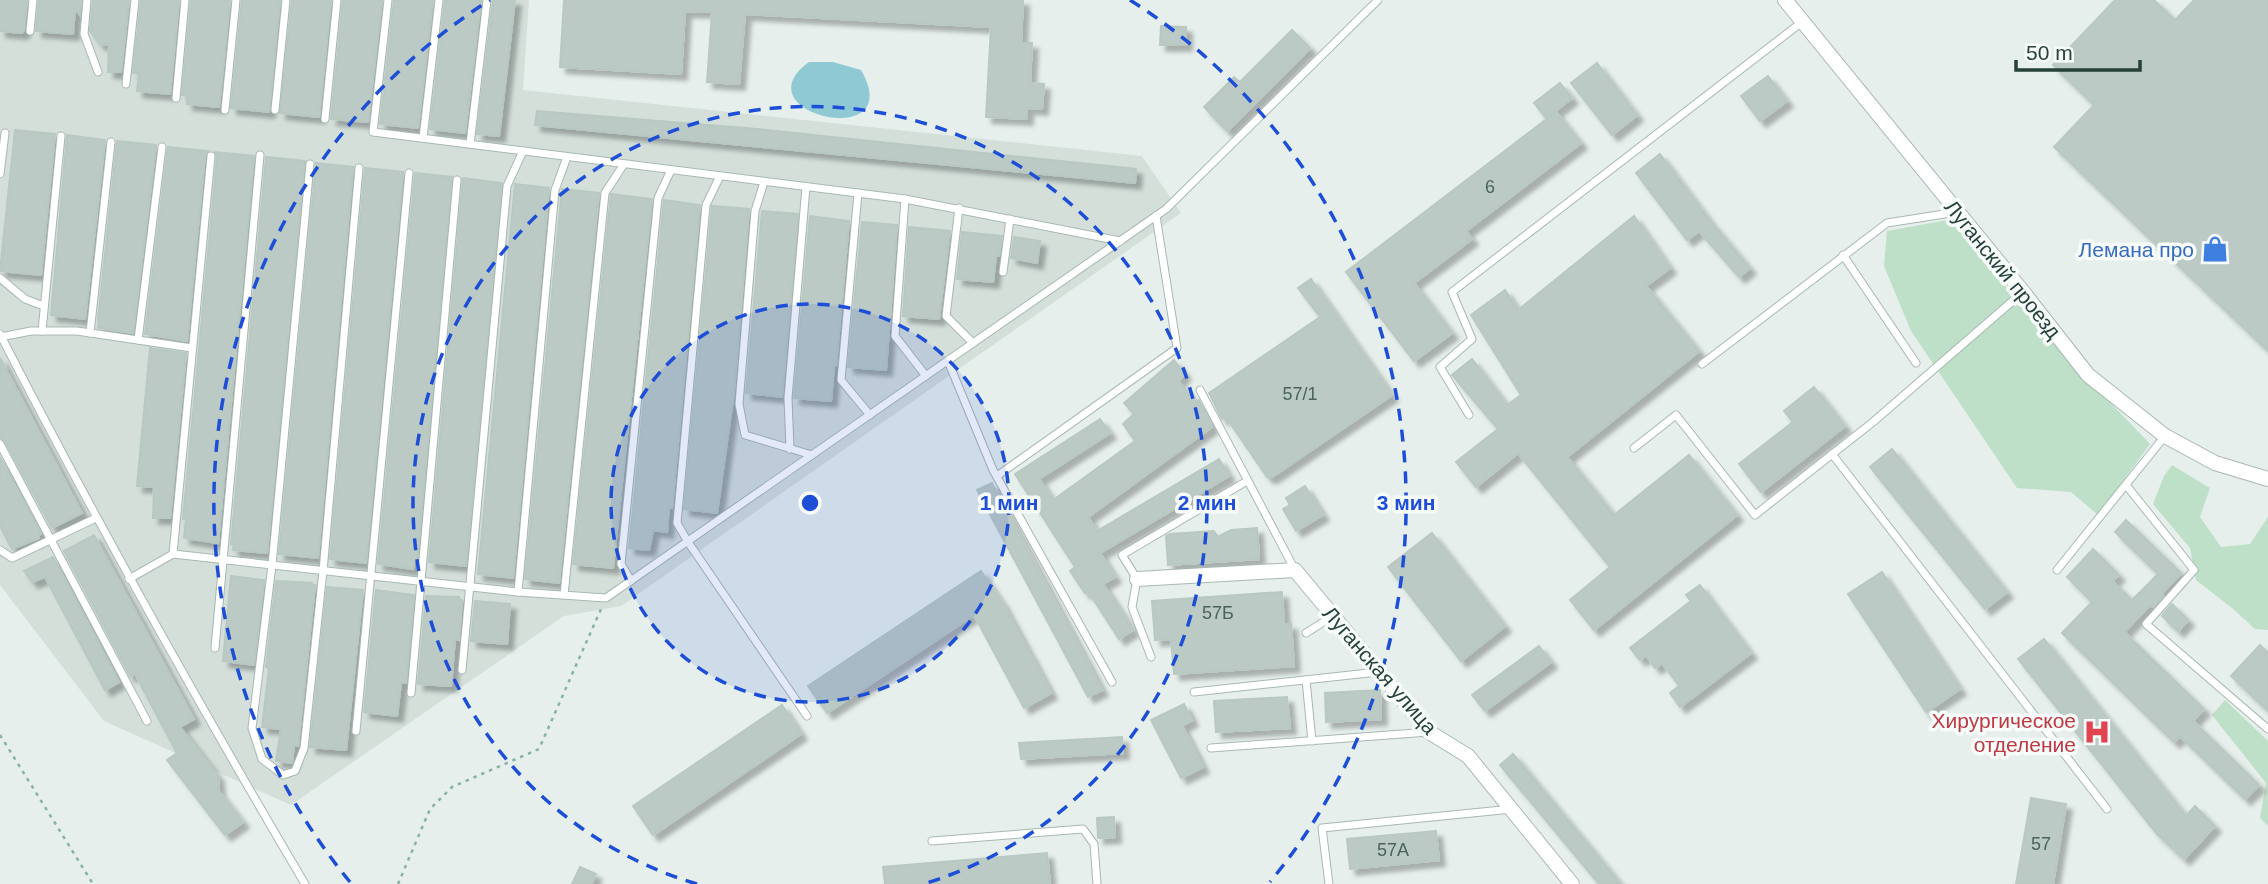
<svg xmlns="http://www.w3.org/2000/svg" width="2268" height="884" viewBox="0 0 2268 884" font-family="Arial,sans-serif">
	<defs>
		<filter id="shadow"><feDropShadow dx="6" dy="6" stdDeviation="2" flood-color="#0004"/></filter>
	</defs>
	<rect width="100%" height="100%" fill="#e6efeb"/>
	<!-- built -->
	<path fill="#d4dfda" d="M0,0H529L523,90L1142,156L1181,213L621,606L564,616L291,805L104,721L0,585Z"/>
	<!-- green -->
	<g fill="#bfe0c8">
		<path d="M1953,219L2034,323L2150,444L2098,515L2071,492L2017,488L1911,331L1884,266L1887,231Z"/>
		<path d="M2172,465L2210,488L2200,517L2221,547L2250,544L2268,517V630L2255,629L2232,608L2196,580L2190,548L2153,504L2164,476Z"/>
		<path d="M2225,700L2268,741V826L2260,818L2266,783L2212,715Z"/>
	</g>
	<!-- water -->
	<path fill="#8ec9d4" d="M809,62H833L861,70C909,153 737,114 809,62Z"/>
	<!-- building -->
	<g fill="#bbcac4" stroke="#b8c9c2" stroke-width="2" filter="url(#shadow)">
		<path d="M0,0H27L24,30L22,33L0,31Z"/>
		<path d="M39,0H81L80,15L75,9L73,34L36,31Z"/>
		<path d="M93,0H129L121,72H108L109,45L100,44L90,31Z"/>
		<path d="M141,0H179L170,94L137,91L139,73H133Z"/>
		<path d="M191,0H230L219,107L187,104V96L182,95Z"/>
		<path d="M242,0H280L269,112L231,108Z"/>
		<path d="M292,0H331L319,117L280,113Z"/>
		<path d="M343,0H382L368,122L331,119Z"/>
		<path d="M394,0H433L418,128L380,124Z"/>
		<path d="M445,0H481L465,133L430,129Z"/>
		<path d="M493,0H515L499,136L477,134Z"/>
		<path d="M564,0H1023L1021,43H1032L1030,83L1044,84L1042,109L1027,108V119L986,117L991,27L745,14L739,84L707,82L712,12L685,11L681,74L560,67Z"/>
		<path d="M2115,0H2154L2175,20L2194,0H2268V351L2054,147L2094,105L2053,65Z"/>
		<path d="M1161,26L1186,27V45H1160Z"/>
		<path d="M1292,30L1310,48L1227,131L1204,107L1234,77L1240,82Z"/>
		<path d="M1597,63L1637,115L1612,135L1571,83Z"/>
		<path d="M1768,76L1787,101L1760,121L1741,96Z"/>
		<path d="M1560,83L1572,98L1546,118L1534,103Z"/>
		<path d="M537,111L757,129L1136,169L1135,183L535,125Z"/>
		<path d="M1556,112L1581,143L1466,231L1472,239L1414,283L1452,333L1414,361L1346,272Z"/>
		<path d="M15,130L55,134L41,275L0,271Z"/>
		<path d="M67,135L105,140L85,319L51,315Z"/>
		<path d="M117,141L156,145L133,333L98,328L99,320H98Z"/>
		<path d="M168,147L208,151L205,155L187,341L145,334Z"/>
		<path d="M215,152L254,156L218,543L184,538L186,519H183L217,157Z"/>
		<path d="M1660,154L1711,222L1750,268L1739,277L1699,231L1687,240L1636,173Z"/>
		<path d="M266,157L305,161L267,553L233,550L234,545L231,544Z"/>
		<path d="M316,163L353,167L318,558L279,554Z"/>
		<path d="M365,168L403,172L366,563L330,559Z"/>
		<path d="M415,173L452,177L417,561H414L413,569L378,564Z"/>
		<path d="M463,178L502,183L466,566L429,562Z"/>
		<path d="M515,184L549,188L513,578L478,574Z"/>
		<path d="M562,189L599,193L559,583L525,579Z"/>
		<path d="M611,194L652,199L613,568L573,564Z"/>
		<path d="M664,200L700,205L672,508L669,507L667,532L653,530L649,550L629,548Z"/>
		<path d="M712,206L749,209L734,392L717,513L684,509Z"/>
		<path d="M762,211L798,214L782,397L746,393Z"/>
		<path d="M810,216L849,221L836,366H834L831,401L794,398Z"/>
		<path d="M1634,216L1670,268L1646,286L1699,351L1567,457L1614,515L1689,455L1737,515L1594,630L1570,600L1610,567L1518,453L1476,487L1456,462L1498,429L1452,375L1472,359L1507,405L1521,395L1471,315L1505,290L1518,310Z"/>
		<path d="M862,222L897,225L886,370L848,367Z"/>
		<path d="M909,227L950,231L939,319L903,316Z"/>
		<path d="M962,232L1002,236L999,256H996L993,282L957,279Z"/>
		<path d="M1014,237L1040,241L1037,263L1011,258Z"/>
		<path d="M1311,279L1392,395L1272,477H1267L1226,417L1222,419L1209,393L1320,317L1298,288Z"/>
		<path d="M150,348L186,353L170,518H153L154,487L137,486Z"/>
		<path d="M0,358L82,513L52,528L5,441L0,438Z"/>
		<path d="M1174,360L1185,374L1178,381L1196,402L1199,400L1212,427L1088,517L1097,531L1219,459L1229,476L1100,553L1115,577L1103,584L1133,630L1119,639L1088,591L1085,593L1070,571L1075,567L1015,474L1100,419L1110,433L1039,479L1053,500L1135,441L1123,424L1134,414L1124,403Z"/>
		<path d="M1814,387L1845,426L1761,492L1739,464L1793,422L1784,411Z"/>
		<path d="M1892,449L2007,592L1985,609L1870,467Z"/>
		<path d="M0,457L41,534L38,536L39,538L12,549L0,526Z"/>
		<path d="M992,483L1102,690L1088,697L977,490Z"/>
		<path d="M1305,486L1323,515L1296,531L1283,509L1290,505L1286,498Z"/>
		<path d="M2126,520L2181,573L2161,594L2163,596L2153,607L2150,605L2124,632L2204,709L2193,721L2259,785L2245,799L2180,736L2174,742L2062,633L2092,602L2067,577L2093,549L2119,575L2112,581L2132,600L2158,574L2115,532Z"/>
		<path d="M1257,528L1259,559L1168,565L1166,536L1170,534L1214,531L1218,537L1231,530Z"/>
		<path d="M1432,533L1505,626L1461,661L1388,567Z"/>
		<path d="M94,535L194,719L180,727L218,776L219,791L243,822L225,835L167,760L177,753L135,674L130,676L64,551Z"/>
		<path d="M53,557L119,682L105,690L45,577L32,582L24,571Z"/>
		<path d="M981,571L1003,604L1051,693L1024,708L974,615L827,713L808,686Z"/>
		<path d="M1882,572L1960,689L1926,712L1848,594Z"/>
		<path d="M231,576L264,580L254,665L223,661Z"/>
		<path d="M276,581L312,583L311,585H315L298,746L294,745L292,763L276,761L281,729L262,727L269,668L266,667Z"/>
		<path d="M1700,585L1751,653L1680,707L1670,693L1679,686L1662,663L1655,668L1646,655L1640,660L1630,648L1691,601L1686,595Z"/>
		<path d="M327,587L363,590L346,750L310,747Z"/>
		<path d="M376,590L414,595L406,683H401L397,716L364,712Z"/>
		<path d="M1282,592L1284,624H1291L1294,666L1174,674L1171,639L1155,640L1152,601Z"/>
		<path d="M426,596L459,597V600H462L459,640L455,639L451,686L418,684Z"/>
		<path d="M475,601L510,604L507,644L471,641Z"/>
		<path d="M2172,604L2188,620L2178,631L2162,616Z"/>
		<path d="M2044,639L2186,816L2195,806L2215,826L2184,859L2157,834L2018,659Z"/>
		<path d="M2260,645L2268,653V711L2231,676Z"/>
		<path d="M1539,646L1551,662L1485,711L1472,695Z"/>
		<path d="M1380,690L1381,719L1326,722L1325,693Z"/>
		<path d="M1287,697L1290,728L1216,732L1214,701Z"/>
		<path d="M1184,704L1192,720L1182,726L1203,767L1181,778L1151,720Z"/>
		<path d="M782,705L801,734L653,835L633,806Z"/>
		<path d="M1122,737L1123,753L1021,759L1019,743Z"/>
		<path d="M1513,754L1621,884H1599L1500,765Z"/>
		<path d="M2031,798L2066,804L2053,884H2016Z"/>
		<path d="M1114,817L1115,837L1098,838L1097,818Z"/>
		<path d="M1436,831L1439,860L1350,869L1347,839Z"/>
		<path d="M1047,853L1050,884H885L883,867Z"/>
		<path d="M580,867L596,874L591,884H572Z"/>
	</g>
	<g fill="none" stroke-linecap="round" stroke-linejoin="round">
		<!-- service casing -->
		<g stroke="#a8b8b2" stroke-width="9">
			<g id="service">
				<path d="M87,0L84,34L98,72"/>
				<path d="M388,0L373,132L905,199L1120,241"/>
				<path d="M30,31L33,0"/>
				<path d="M126,84L135,0"/>
				<path d="M176,98L185,0"/>
				<path d="M225,110L236,0"/>
				<path d="M275,110L286,0"/>
				<path d="M325,119L337,0"/>
				<path d="M423,138L439,0"/>
				<path d="M470,144L487,0"/>
				<path d="M310,164L272,565L252,728L262,759L283,775L295,771L304,748L323,571L359,168"/>
				<path d="M0,174L5,133"/>
				<path d="M720,176L706,205L677,523L688,542L807,716"/>
				<path d="M764,182L755,211L739,404L745,435L812,455"/>
				<path d="M858,193L841,380L870,415"/>
				<path d="M905,199L895,336L926,376"/>
				<path d="M959,208L946,316L973,343"/>
				<path d="M1843,255L1916,363"/>
				<path d="M1003,272L1010,219"/>
				<path d="M0,278L25,299L44,306"/>
				<path d="M42,331L61,136"/>
				<path d="M90,333L111,142"/>
				<path d="M0,334C96,521 198,703 305,884"/>
				<path d="M0,337L31,331H77L192,348"/>
				<path d="M138,340L162,147"/>
				<path d="M948,361L993,470L1112,682"/>
				<path d="M1702,364L1887,223L1957,212"/>
				<path d="M1200,390L1295,570"/>
				<path d="M1469,415L1440,367L1472,339L1452,292L1802,22"/>
				<path d="M0,444L147,721"/>
				<path d="M1634,448L1676,415L1755,515L1873,422L2023,292"/>
				<path d="M790,449L788,398L806,187"/>
				<path d="M1832,454L2107,809"/>
				<path d="M997,476L1177,348L1156,216"/>
				<path d="M2126,485L2194,570L2146,624L2268,729"/>
				<path d="M0,550L12,558L96,518"/>
				<path d="M173,554L211,156"/>
				<path d="M2057,570L2165,436"/>
				<path d="M129,579L173,554L518,592L606,598L1166,209L1378,0"/>
				<path d="M631,581L621,564L658,198L671,170"/>
				<path d="M518,592L555,190L567,157"/>
				<path d="M564,595L605,193L624,164"/>
				<path d="M1306,633L1333,616"/>
				<path d="M215,648L260,155"/>
				<path d="M1151,657L1132,607L1137,579L1122,555L1247,481"/>
				<path d="M462,670L507,186L523,151"/>
				<path d="M1306,680L1312,741"/>
				<path d="M1194,692L1378,672"/>
				<path d="M411,693L457,180"/>
				<path d="M356,731L409,173"/>
				<path d="M1211,748L1429,732"/>
				<path d="M932,841L1083,829L1094,844L1097,884"/>
				<path d="M1329,884L1322,828L1512,809"/>
			</g>
		</g>
		<!-- minor casing -->
		<g stroke="#a8b8b2" stroke-width="16">
			<g id="minor">
				<path d="M1785,0L2023,292L2088,375L2165,436L2215,463L2268,479"/>
				<path d="M1137,579L1295,570L1429,732L1468,756L1572,884"/>
			</g>
		</g>
		<!-- path -->
		<g stroke="#86b3a5" stroke-width="2.5" stroke-dasharray="3.5 5" stroke-linecap="butt">
			<path d="M0,735L93,884"/>
			<path d="M398,884L430,809L452,787L539,749L601,609"/>
		</g>
		<!-- service -->
		<use href="#service" stroke="#fff" stroke-width="7"/>
		<!-- minor -->
		<use href="#minor" stroke="#fff" stroke-width="14"/>
	</g>
	<!-- distance rings -->
	<circle cx="810" cy="503" r="199" fill="#1d4ed8" fill-opacity=".12"/>
	<g fill="none" stroke="#1d4ed8" stroke-width="3.5" stroke-dasharray="12 9">
		<circle cx="810" cy="503" r="199"/>
		<path d="M697 884A397 397 0 1 1 923 884"/>
		<path d="M350 882A596 596 0 0 1 490 0M1130 0A596 596 0 0 1 1270 882"/>
	</g>
	<!-- icons -->
	<defs>
		<g id="shop-bare" transform="scale(2.1)"><path d="M-5-2.5h2.3a2.7 3.5 0 0 1 5.4 0H5L5.5 6h-11ZM-1.5-2.5h3a1.5 2.3 0 0 0-3 0Z" fill="#3f7fe0" stroke="#f7fbf9" stroke-width="2.5" paint-order="stroke"/></g>
		<g id="hospital-bare" transform="scale(2.1)"><path d="M-5-5h3v3.5h4V-5h3V5h-3V1.5h-4V5h-3Z" fill="#e0444e" stroke="#f7fbf9" stroke-width="2.5" paint-order="stroke"/></g>
	</defs>
	<g fill-rule="evenodd">
		<use href="#shop-bare" x="2215" y="249"/>
		<use href="#hospital-bare" x="2097" y="732"/>
	</g>
	<g text-anchor="middle" dominant-baseline="central" stroke-width="7" stroke-linejoin="round" paint-order="stroke">
		<!-- number labels -->
		<g font-size="18" fill="#4a645c">
			<text x="1490" y="187">6</text>
			<text x="1300" y="394">57/1</text>
			<text x="1218" y="613">57Б</text>
			<text x="2041" y="844">57</text>
			<text x="1393" y="850">57А</text>
		</g>
		<!-- shop labels -->
		<g font-size="21" fill="#366cbe" stroke="#f7fbf9" text-anchor="end">
			<text x="2194" y="249">Лемана про</text>
		</g>
		<!-- street labels -->
		<g font-size="21" fill="#24423a" stroke="#f7fbf9">
			<text transform="translate(2003 269) rotate(51)">Луганский проезд</text>
			<text transform="translate(1380 670) rotate(49)">Луганская улица</text>
		</g>
		<!-- health labels -->
		<g font-size="21" fill="#be3a42" stroke="#f7fbf9" text-anchor="end">
			<text x="2076" y="720">Хирургическое<tspan x="2076" dy="24">отделение</tspan></text>
		</g>
	</g>
	<circle cx="810" cy="503" r="10" fill="#1d4ed8" stroke="#f7fbf9" stroke-width="3.5"/>
	<g font-size="21" text-anchor="middle" font-weight="bold" fill="#1d4ed8" stroke="#f7fbf9" stroke-width="7" stroke-linejoin="round" paint-order="stroke">
		<text x="1009" y="510">1 мин</text>
		<text x="1207" y="510">2 мин</text>
		<text x="1406" y="510">3 мин</text>
	</g>
	<!-- scale -->
	<path d="M2016 60v10h124v-10" fill="none" stroke="#24423a" stroke-width="3.5"/>
	<text x="2026" y="60" font-size="21" fill="#24423a" stroke="#f7fbf9" stroke-width="5" paint-order="stroke">50 m</text>
</svg>
